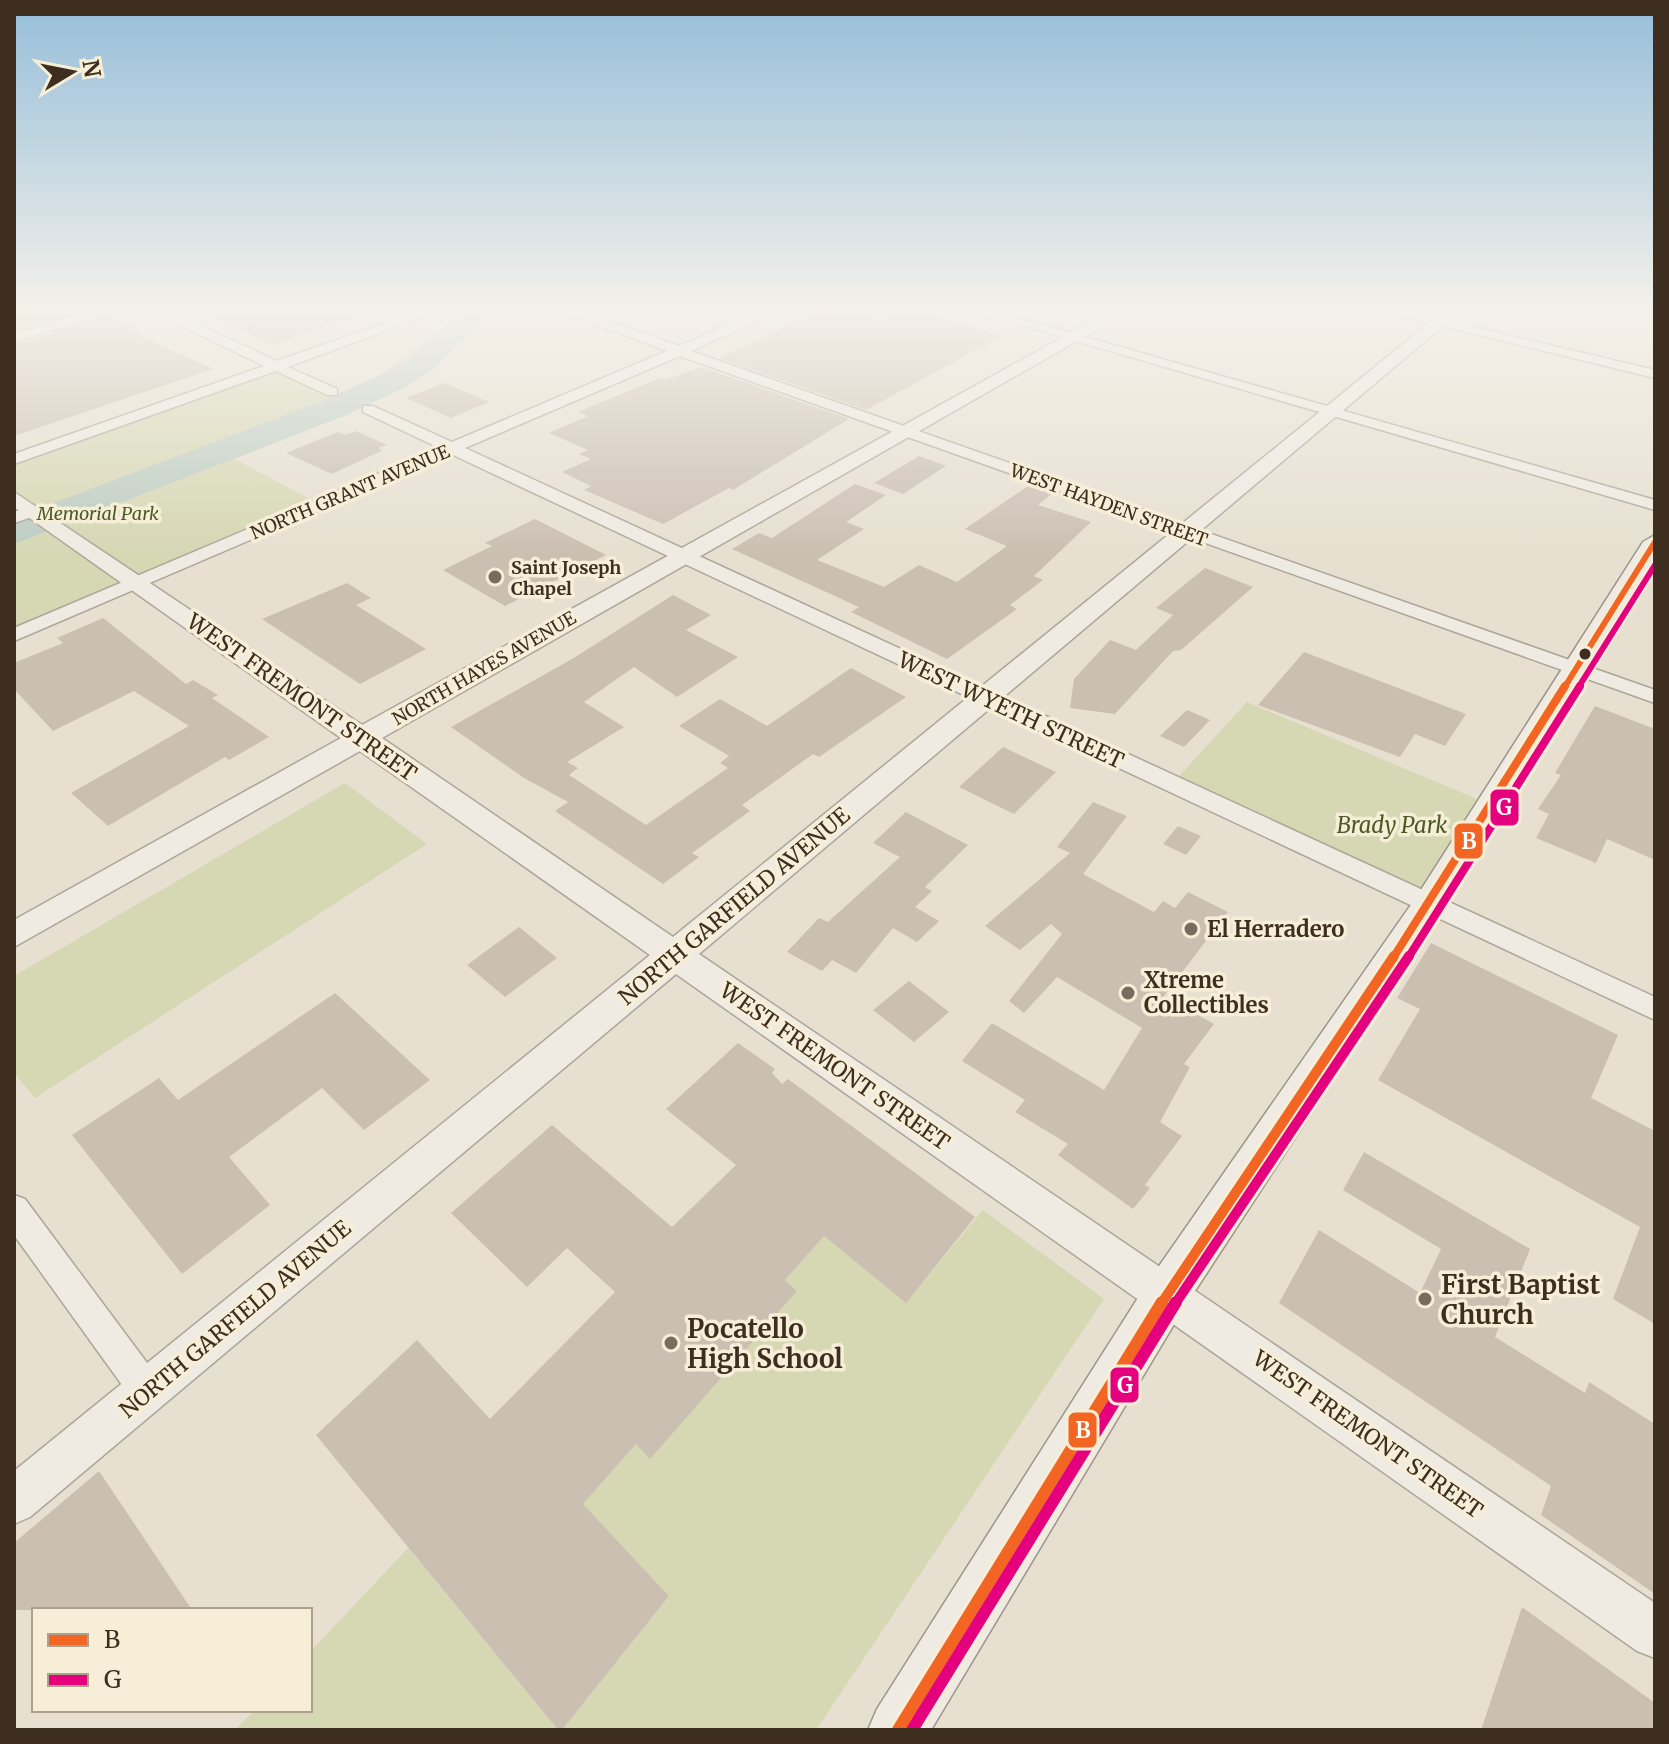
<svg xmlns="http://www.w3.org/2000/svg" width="1669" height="1744" viewBox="0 0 1669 1744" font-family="Merriweather,serif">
	<rect width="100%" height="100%" fill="#e7e0d1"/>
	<!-- green -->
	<g fill="#d6d7b3">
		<path d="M273,365L360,405L233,458L321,505L14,635V459Z"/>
		<path d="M1247,702L1491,805L1429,905L1171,785Z"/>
		<path d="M345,783L427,844L35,1098L14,1073V976Z"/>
		<path d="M983,1210L1104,1299L816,1730H562L669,1596L583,1504L636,1444L650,1458L760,1311L772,1320L797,1291L785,1280L824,1236L906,1302Z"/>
		<path d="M408,1548L558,1730H235L255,1710H310V1652Z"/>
	</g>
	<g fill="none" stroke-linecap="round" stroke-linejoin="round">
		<!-- river -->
		<path fill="#bcccc2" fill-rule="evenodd" d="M462,310H494L433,369L406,387L344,416L14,544V518L320,402L384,373L411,355Z"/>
	</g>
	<!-- building -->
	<g fill="#cbbfb2">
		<path d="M14,310H82L14,331Z"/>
		<path d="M195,310H361L362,314L274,345Z"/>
		<path d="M839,310H855L881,319L899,310H915L1002,336L866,410L719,358L809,315L826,316Z"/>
		<path d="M110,315L136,328L128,330L213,369L14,436V345Z"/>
		<path d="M701,367L849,419L733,490L729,488L663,524L584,490L591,486L562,472L591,459L579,454L588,450L549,433L588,416L578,412L660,378L665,380Z"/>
		<path d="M444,383L489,402L451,418L406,398Z"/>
		<path d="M356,431L387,445L378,448L383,450L332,474L286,453L338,432L345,435Z"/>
		<path d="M919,456L946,466L903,494L874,483Z"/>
		<path d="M855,484L886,495L846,522L864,529L817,560L884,587L919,565L957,582L1007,546L965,529L1031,484L1054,492L1038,505L1091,522L1034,576L1043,580L1010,605L1017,609L947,659L851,612L859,607L732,549L759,533L772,538Z"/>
		<path d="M535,519L606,555L505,606L443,570L492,546L485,543Z"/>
		<path d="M1205,568L1253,587L1181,650L1173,651L1115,714L1070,708L1074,679L1110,640L1136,650L1173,615L1156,608Z"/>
		<path d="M347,583L371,598L356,605L426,649L360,684L262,619Z"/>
		<path d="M673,595L711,615L686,630L738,657L677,697L634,667L584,702L624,727L567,762L578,768L569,775L646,825L728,768L720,763L729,756L679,726L720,699L767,726L851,668L906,697L819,757L813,754L742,805L750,811L692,853L699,857L663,884L555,811L568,802L524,778L451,727L572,659Z"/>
		<path d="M103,618L186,684L193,680L218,695L212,698L269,737L229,760L225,757L108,826L71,793L189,726L134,691L53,731L14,689V663L63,643L57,638Z"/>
		<path d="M1304,652L1466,714L1445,746L1415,734L1400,757L1258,705Z"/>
		<path d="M1595,706L1655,729V860L1607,839L1596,863L1536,838L1549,814L1538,809L1561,775L1555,773Z"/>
		<path d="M1187,710L1210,720L1184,747L1160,736Z"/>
		<path d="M1003,747L1056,772L1014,814L959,787Z"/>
		<path d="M1093,802L1127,816L1083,874L1154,912L1163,901L1175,908L1188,892L1228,912L1164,996L1214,1024L1184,1064L1190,1067L1160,1122L1182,1136L1145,1185L1150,1188L1133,1209L1058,1155L1068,1144L1015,1112L1025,1100L962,1061L992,1023L1104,1090L1142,1028L1057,977L1024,1013L1009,1001L1062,934L1051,924L1020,950L985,926L1070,853L1057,847Z"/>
		<path d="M906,812L968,845L925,887L932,891L915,907L939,921L917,942L893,928L856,973L832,960L822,971L787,952L819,918L828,922L900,857L873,843Z"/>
		<path d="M1178,826L1201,836L1186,855L1163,844Z"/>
		<path d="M519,927L557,958L505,997L467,965Z"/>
		<path d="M1431,943L1618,1035L1591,1098L1655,1131V1324L1613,1299L1640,1227L1378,1080L1420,1009L1397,998Z"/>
		<path d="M909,981L949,1012L914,1042L873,1010Z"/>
		<path d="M335,993L430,1080L364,1130L322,1088L229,1157L270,1205L182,1274L72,1135L159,1078L178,1100Z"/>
		<path d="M738,1043L775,1069L772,1073L782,1084L788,1079L975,1217L906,1303L824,1236L785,1280L797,1291L650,1459L636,1444L583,1504L669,1596L562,1730H558L316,1435L417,1340L490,1419L615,1292L567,1248L527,1287L451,1213L552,1125L672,1227L736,1165L666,1109Z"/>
		<path d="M1364,1152L1530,1249L1495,1337L1585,1393L1589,1382L1655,1424V1594L1541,1515L1551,1486L1279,1303L1319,1230L1420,1293L1441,1249L1343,1190Z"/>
		<path d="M99,1471L192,1610H14V1543Z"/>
		<path d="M1522,1607L1655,1703V1730H1481Z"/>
	</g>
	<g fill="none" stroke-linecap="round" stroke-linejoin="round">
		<!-- minor casing -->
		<g stroke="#ada599" stroke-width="3">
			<g id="minor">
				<path d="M94,310H115L14,342V334Z"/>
				<path d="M149,310H166L277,361L422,310H441L288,367L337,389V395H327L276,371L14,464V454L264,366Z"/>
				<path d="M558,310H577L679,346L763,310H781L691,351L1655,690V703L680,356L465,448L1655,997V1020L451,454L14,641V628L439,448L363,412V406H373L452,442L667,351Z"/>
				<path d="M970,310H991L1655,500V510Z"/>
				<path d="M1377,310H1401L1655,370V378Z"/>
				<path d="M32,506L38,507V515L14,523V512Z"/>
				<path d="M14,1195L25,1199L159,1379L164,1391L159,1403L147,1408L135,1403L14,1235Z"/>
			</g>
		</g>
		<!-- tertiary casing -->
		<g stroke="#ada599" stroke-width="3">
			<path id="tertiary" d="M1112,310H1131L382,738L673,937L1445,310H1462L699,954L1655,1603V1658L1637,1651L676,974L30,1517L14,1524V1471L650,955L360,751L14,947V920L341,738L14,507V492L362,725Z"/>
		</g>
		<!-- secondary casing -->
		<g stroke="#9c958a" stroke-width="3">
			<path id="secondary" d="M1655,535V562L1441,914L1182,1311L931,1730H868L877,1709L1150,1279L1417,896L1643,542Z"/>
		</g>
		<!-- minor -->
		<use href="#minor" fill="#efebe3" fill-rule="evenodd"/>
		<!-- tertiary -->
		<use href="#tertiary" fill="#efebe3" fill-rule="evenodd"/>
		<!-- secondary -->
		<use href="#secondary" fill="#efebe3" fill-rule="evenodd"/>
		<!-- bus-1-far3 casing -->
		<g stroke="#f7eed8" stroke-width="10">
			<path id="bus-1-far3" d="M1564,688L1655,542"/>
		</g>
		<!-- bus-1-far2 casing -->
		<g stroke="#f7eed8" stroke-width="14">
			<path id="bus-1-far2" d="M1393,958L1565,686"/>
		</g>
		<!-- bus-1-far1 casing -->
		<g stroke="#f7eed8" stroke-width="16">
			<path id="bus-1-far1" d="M1161,1304L1394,956"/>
		</g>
		<!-- bus-1 casing -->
		<g stroke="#f7eed8" stroke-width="18">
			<path id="bus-1" d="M898,1730L1162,1302"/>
		</g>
		<!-- bus-2-far3 casing -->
		<g stroke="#f7eed8" stroke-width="10">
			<path id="bus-2-far3" d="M1578,688L1655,565"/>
		</g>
		<!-- bus-2-far2 casing -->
		<g stroke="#f7eed8" stroke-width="14">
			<path id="bus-2-far2" d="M1408,958L1580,686"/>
		</g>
		<!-- bus-2-far1 casing -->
		<g stroke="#f7eed8" stroke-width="16">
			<path id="bus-2-far1" d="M1175,1304L1409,956"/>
		</g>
		<!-- bus-2 casing -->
		<g stroke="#f7eed8" stroke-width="18">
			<path id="bus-2" d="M912,1730L1176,1302"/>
		</g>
		<!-- bus-1-far3 -->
		<use href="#bus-1-far3" stroke="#f26522" stroke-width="6"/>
		<!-- bus-1-far2 -->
		<use href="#bus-1-far2" stroke="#f26522" stroke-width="8"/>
		<!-- bus-1-far1 -->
		<use href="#bus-1-far1" stroke="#f26522" stroke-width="10"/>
		<!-- bus-1 -->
		<use href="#bus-1" stroke="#f26522" stroke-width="12"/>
		<!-- bus-2-far3 -->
		<use href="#bus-2-far3" stroke="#e5007d" stroke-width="6"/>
		<!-- bus-2-far2 -->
		<use href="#bus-2-far2" stroke="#e5007d" stroke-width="8"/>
		<!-- bus-2-far1 -->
		<use href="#bus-2-far1" stroke="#e5007d" stroke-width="10"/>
		<!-- bus-2 -->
		<use href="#bus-2" stroke="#e5007d" stroke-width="12"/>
	</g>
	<!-- sky -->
	<linearGradient id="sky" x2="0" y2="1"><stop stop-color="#96bed9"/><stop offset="0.56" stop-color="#f4f1ea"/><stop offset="1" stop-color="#f4f1ea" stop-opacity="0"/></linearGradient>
	<rect width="1669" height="555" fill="url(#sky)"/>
	<!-- markers -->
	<g fill="#786c5e" stroke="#f7eed8" stroke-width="3">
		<circle cx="495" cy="577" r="8"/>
		<circle cx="1191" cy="929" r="8"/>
		<circle cx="1128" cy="993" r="8"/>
		<circle cx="1425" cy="1299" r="8"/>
		<circle cx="671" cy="1343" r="8"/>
	</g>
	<circle fill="#3d2e20" stroke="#f7eed8" stroke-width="3" cx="1585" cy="654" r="7"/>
	<g text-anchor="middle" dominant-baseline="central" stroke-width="7" stroke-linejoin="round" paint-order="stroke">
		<!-- far-street labels -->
		<g font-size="18" fill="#3d2e20" stroke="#f7eed8">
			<text transform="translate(350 492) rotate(-23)">NORTH GRANT AVENUE</text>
			<text transform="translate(1109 505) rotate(20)">WEST HAYDEN STREET</text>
			<text transform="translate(484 668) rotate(-30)">NORTH HAYES AVENUE</text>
		</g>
		<!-- far-park labels -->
		<g font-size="18" font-style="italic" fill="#4d5a26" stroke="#f7eed8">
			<text x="98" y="513">Memorial Park</text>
		</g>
		<!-- far-poi labels -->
		<g font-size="18" font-weight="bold" fill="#3d2e20" stroke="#f7eed8" text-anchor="start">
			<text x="511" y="567">Saint Joseph<tspan x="511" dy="21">Chapel</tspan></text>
		</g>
		<!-- street labels -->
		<g font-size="22" fill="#3d2e20" stroke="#f7eed8">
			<text transform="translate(302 697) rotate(35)">WEST FREMONT STREET</text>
			<text transform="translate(1011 710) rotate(25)">WEST WYETH STREET</text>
			<text transform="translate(734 906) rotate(-40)">NORTH GARFIELD AVENUE</text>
			<text transform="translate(835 1066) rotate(35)">WEST FREMONT STREET</text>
			<text transform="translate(235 1319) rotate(-40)">NORTH GARFIELD AVENUE</text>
			<text transform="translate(1368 1434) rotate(35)">WEST FREMONT STREET</text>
		</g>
		<!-- park labels -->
		<g font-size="22" font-style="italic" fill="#4d5a26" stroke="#f7eed8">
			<text x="1392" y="825">Brady Park</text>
		</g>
		<!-- poi labels -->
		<g font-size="22" font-weight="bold" fill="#3d2e20" stroke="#f7eed8" text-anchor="start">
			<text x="1207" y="929">El Herradero</text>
			<text x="1144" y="980">Xtreme<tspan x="1144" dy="25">Collectibles</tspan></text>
		</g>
		<!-- near-poi labels -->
		<g font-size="26" font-weight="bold" fill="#3d2e20" stroke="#f7eed8" text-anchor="start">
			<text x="1441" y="1284">First Baptist<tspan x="1441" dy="30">Church</tspan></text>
			<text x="687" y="1328">Pocatello<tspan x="687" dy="30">High School</tspan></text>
		</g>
	</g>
	<g stroke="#f7eed8" stroke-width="3">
		<rect x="1489" y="788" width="31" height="39" rx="8" fill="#e5007d"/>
		<rect x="1453" y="822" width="31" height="38" rx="8" fill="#f26522"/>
		<rect x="1109" y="1366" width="31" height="38" rx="8" fill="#e5007d"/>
		<rect x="1067" y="1411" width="31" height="38" rx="8" fill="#f26522"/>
	</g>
	<g font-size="22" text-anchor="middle" font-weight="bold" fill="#fff">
		<text x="1504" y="815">G</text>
		<text x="1469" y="849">B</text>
		<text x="1125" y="1393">G</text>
		<text x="1083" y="1438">B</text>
	</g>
	<!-- border -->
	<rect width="1669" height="1744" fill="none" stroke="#3d2e20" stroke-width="32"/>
	<!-- legend -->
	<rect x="32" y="1608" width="280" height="104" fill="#f7eed8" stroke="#ada18e" stroke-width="2"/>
	<rect x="48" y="1634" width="40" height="12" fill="#f26522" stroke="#ada18e" stroke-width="2"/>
	<text x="104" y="1648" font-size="24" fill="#3d2e20">B</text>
	<rect x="48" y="1674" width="40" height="12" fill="#e5007d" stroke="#ada18e" stroke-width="2"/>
	<text x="104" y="1688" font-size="24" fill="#3d2e20">G</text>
	<!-- north arrow -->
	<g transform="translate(72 72) rotate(80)" stroke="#f7eed8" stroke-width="6" paint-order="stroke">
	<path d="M0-6L14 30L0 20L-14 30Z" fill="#3d2e20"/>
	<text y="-12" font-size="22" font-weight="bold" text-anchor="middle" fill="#3d2e20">N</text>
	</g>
</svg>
